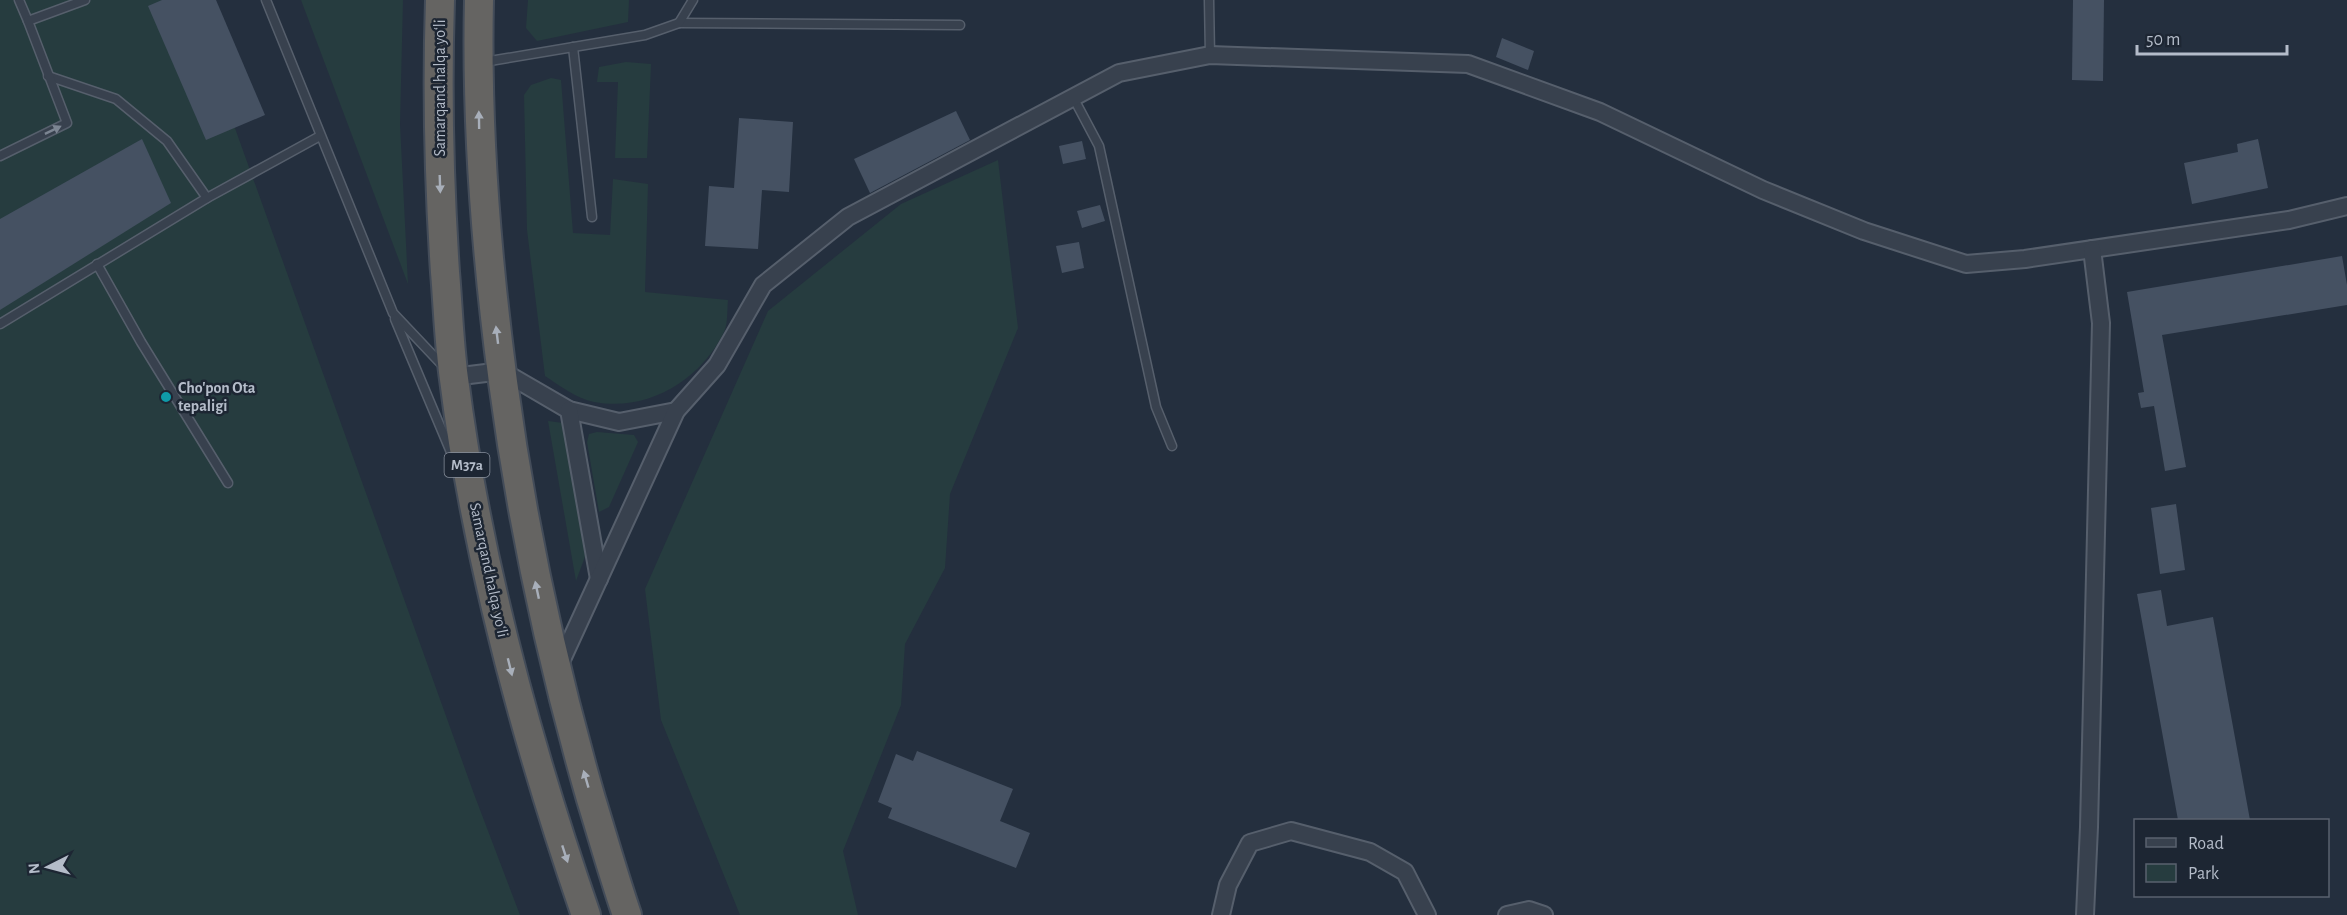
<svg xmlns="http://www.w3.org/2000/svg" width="2347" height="915" viewBox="0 0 2347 915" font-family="'Alegreya Sans',sans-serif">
	<rect width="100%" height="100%" fill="#242f3e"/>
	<!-- green -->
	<g fill="#263c3f">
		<path d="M0,0H189L474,794L520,915H0Z"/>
		<path d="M301,0H403L400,124L408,284Z"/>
		<path d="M528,0H629L628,22L537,41L526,28Z"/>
		<path d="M626,62L651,64L647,158H615L618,82H597L599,67Z"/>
		<path d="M551,78L561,80L573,233L610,235L613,179L648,184L645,292L728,300C727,310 728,324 724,332C700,381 647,412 594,402C576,398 560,386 545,376L527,230L524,95L531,85Z"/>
		<path d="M998,160L1018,328L950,494L945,568L905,644L901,705L843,851L858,915H740L661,720L645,589L768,311L901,204Z"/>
		<path d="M548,421L563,423L586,554L576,581Z"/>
		<path d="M597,432L634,435L638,442L609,507L599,512L587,442L589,434Z"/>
	</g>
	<!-- building -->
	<g fill="#455162">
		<path d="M162,0H216L265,115L206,140L148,6Z"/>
		<path d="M2073,0H2104L2103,81L2072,80Z"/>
		<path d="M1502,38L1534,51L1528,70L1496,57Z"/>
		<path d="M956,111L970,140L870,193L854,159Z"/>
		<path d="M739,118L793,122L789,192L762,190L758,249L705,246L709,186L734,188Z"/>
		<path d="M142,139L171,203L0,310V219Z"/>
		<path d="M2258,139L2268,188L2192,204L2184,163L2238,152L2237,144Z"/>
		<path d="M1082,141L1086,159L1063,164L1059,146Z"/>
		<path d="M1100,205L1105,221L1082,228L1077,211Z"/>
		<path d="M1079,242L1084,268L1062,273L1056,246Z"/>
		<path d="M2342,256L2347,285V305L2162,335L2186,467L2165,471L2154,406L2141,408L2138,393L2144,392L2127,292Z"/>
		<path d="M2176,504L2185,570L2160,574L2151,508Z"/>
		<path d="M2161,590L2167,626L2213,617L2250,820H2178L2137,594Z"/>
		<path d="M917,751L1013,789L1000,821L1030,833L1016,868L888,818L892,808L878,802L896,754L913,761Z"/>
	</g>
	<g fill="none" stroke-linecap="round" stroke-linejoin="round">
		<!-- service casing -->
		<g stroke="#565f6c" stroke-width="11">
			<g id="service">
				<path d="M19,0L28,21"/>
				<path d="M266,0L393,313L445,368"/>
				<path d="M1209,0L1210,55"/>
				<path d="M679,23L960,25"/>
				<path d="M573,47L592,217"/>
				<path d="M484,62L645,35L679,23L693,0"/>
				<path d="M48,76L116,99L167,141L207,198"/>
				<path d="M1073,97L1099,146L1156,407L1172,446"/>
				<path d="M0,156L67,123L28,21L85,0"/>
				<path d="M97,264L141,342L228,483"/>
				<path d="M395,319L453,457"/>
				<path d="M0,324L207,198L320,136"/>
			</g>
		</g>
		<!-- minor casing -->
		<g stroke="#565f6c" stroke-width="20">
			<g id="minor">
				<path d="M453,377L502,371L569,410L619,422L676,411"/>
				<path d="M569,410L599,579"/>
				<path d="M558,668L676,411L717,365L763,285L848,217L1119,73L1210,55L1468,64L1600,112L1763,190L1864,231L1966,264L2025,259L2289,220L2347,206"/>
				<path d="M1221,915L1228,885L1250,843L1291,831L1370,852L1405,872L1427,915"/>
				<path d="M1507,915L1529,910L1544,915"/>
				<path d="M2085,915L2089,827L2101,323L2092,249"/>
			</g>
		</g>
		<!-- trunk casing -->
		<g stroke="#434c59" stroke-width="32">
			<g id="trunk">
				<path d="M440,0C437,91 439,181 445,272C448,307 449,344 454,379C477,562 526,741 586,915"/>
				<path d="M479,0C476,129 486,254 503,382C522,525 551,660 591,799C603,838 614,877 627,915"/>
			</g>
		</g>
		<!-- service -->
		<use href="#service" stroke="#38414e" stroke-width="8"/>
		<!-- minor -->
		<use href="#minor" stroke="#38414e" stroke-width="16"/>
		<!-- trunk -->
		<use href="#trunk" stroke="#656462" stroke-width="28"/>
	</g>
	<!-- one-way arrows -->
	<defs><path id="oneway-solid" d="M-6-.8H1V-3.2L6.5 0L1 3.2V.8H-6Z" transform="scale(1.5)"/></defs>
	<g fill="#a8afba">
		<use href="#oneway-solid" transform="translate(479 120) rotate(-91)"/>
		<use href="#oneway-solid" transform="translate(440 184) rotate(88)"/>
		<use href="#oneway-solid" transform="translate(497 335) rotate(-97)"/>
		<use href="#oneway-solid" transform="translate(537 590) rotate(-102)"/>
		<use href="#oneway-solid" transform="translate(510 667) rotate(76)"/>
		<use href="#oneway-solid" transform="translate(586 779) rotate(-106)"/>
		<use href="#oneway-solid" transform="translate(565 854) rotate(72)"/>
	</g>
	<use fill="#7c8592" href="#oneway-solid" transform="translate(53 130) rotate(-26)"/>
	<!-- markers -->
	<circle fill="#0f9aa8" stroke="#1d2633" stroke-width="2" cx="166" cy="397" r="6"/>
	<g text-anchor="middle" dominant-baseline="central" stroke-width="5" stroke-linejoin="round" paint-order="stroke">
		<!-- shield labels -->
		<rect fill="#1d2633" stroke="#878f9c" stroke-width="1.5" x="444.5" y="453" width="45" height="24" rx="4.5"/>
		<g font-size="15" font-weight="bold" fill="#b4bcc9">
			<text x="467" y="465">M37a</text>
		</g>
		<!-- street labels -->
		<g font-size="16" fill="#b4bcc9" stroke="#1d2633">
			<text transform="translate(440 88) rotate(-90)">Samarqand halqa yoʻli</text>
			<text transform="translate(489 570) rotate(78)">Samarqand halqa yoʻli</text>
		</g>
		<!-- poi labels -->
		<g font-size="16" font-weight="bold" fill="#b4bcc9" stroke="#1d2633" text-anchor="start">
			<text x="178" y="388">Cho'pon Ota<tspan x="178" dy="18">tepaligi</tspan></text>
		</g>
	</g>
	<!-- legend -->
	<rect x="2134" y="819" width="195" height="78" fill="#1d2633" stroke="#59626f" stroke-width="1.5"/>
	<rect x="2146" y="838" width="30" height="9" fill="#38414e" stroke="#59626f" stroke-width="1.5"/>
	<text x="2188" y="849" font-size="18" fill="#b4bcc9">Road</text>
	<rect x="2146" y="864" width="30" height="18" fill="#263c3f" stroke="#59626f" stroke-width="1.5"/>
	<text x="2188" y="879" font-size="18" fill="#b4bcc9">Park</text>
	<!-- north arrow -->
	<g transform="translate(48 867) rotate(264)" stroke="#1d2633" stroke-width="4.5" paint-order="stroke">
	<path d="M0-4.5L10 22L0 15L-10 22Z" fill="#b4bcc9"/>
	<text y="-9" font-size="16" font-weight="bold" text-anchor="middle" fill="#b4bcc9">N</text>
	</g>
	<!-- scale -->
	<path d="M2137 45v9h150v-9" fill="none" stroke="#b4bcc9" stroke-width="3"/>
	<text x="2146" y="45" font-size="18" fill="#b4bcc9" stroke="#1d2633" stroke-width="4.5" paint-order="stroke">50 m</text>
</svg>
